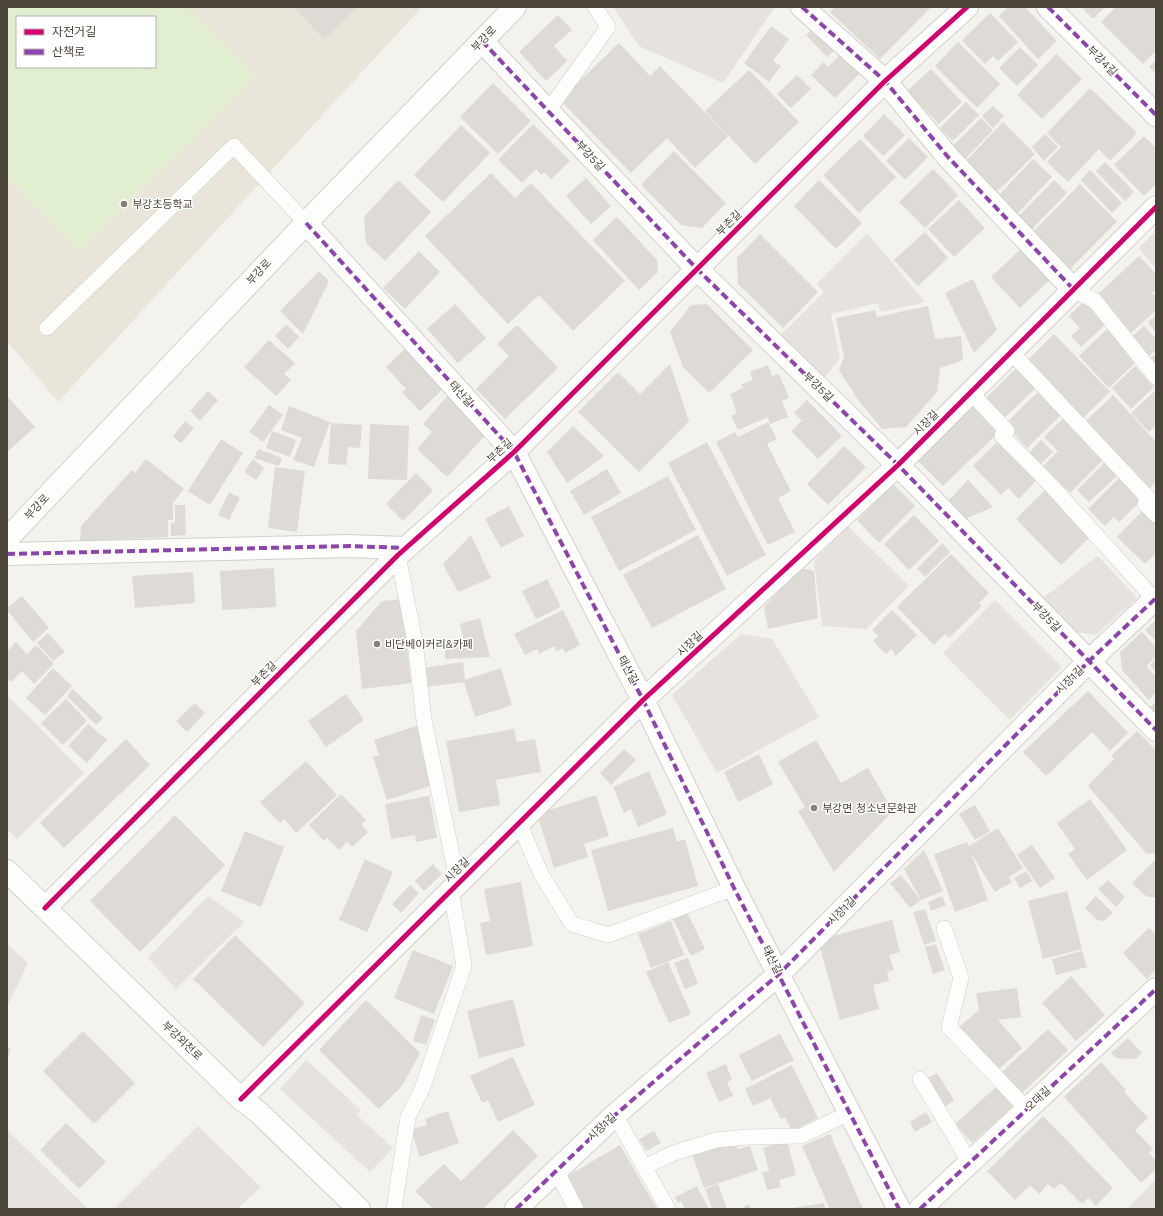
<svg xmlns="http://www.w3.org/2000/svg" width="1163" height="1216" viewBox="0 0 1163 1216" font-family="'Work Sans','Noto Sans KR',sans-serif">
	<rect width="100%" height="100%" fill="#f4f2ee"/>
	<!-- education -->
	<path fill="#eae5da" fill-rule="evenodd" d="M7,7H422L58,402L7,341ZM17,17H155V67H17Z"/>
	<!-- green -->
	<path fill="#e1eecf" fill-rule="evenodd" d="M7,7H188L256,77L79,251L7,176ZM17,17H155V67H17Z"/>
	<!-- parking -->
	<g fill="#e6e3df">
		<path d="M613,7H775L723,83L639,46Z"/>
		<path d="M1156,231V269L1139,248Z"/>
		<path d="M867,233L925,302L881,312L878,303L831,314L840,358L822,381L779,337L824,292L817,284Z"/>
		<path d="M848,526L909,586L866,629L822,626L814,561Z"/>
		<path d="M1098,556L1137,598L1096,635L1077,632L1043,598Z"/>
		<path d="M995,600L1062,667L1010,720L943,653Z"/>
		<path d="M741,634L772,639L819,717L717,773L672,695Z"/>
		<path d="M7,695L84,773L17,839L7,829Z"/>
		<path d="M208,896L244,922L176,989L148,958Z"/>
		<path d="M7,944L28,963L7,1007Z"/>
		<path d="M306,1060L361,1110L357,1115L393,1148L370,1172L280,1089Z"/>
		<path d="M198,1126L261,1187L237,1209H114Z"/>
		<path d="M7,1130L88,1209H7Z"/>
		<path d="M1156,1179V1209H1131L1129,1207Z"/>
	</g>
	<!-- building -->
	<g fill="#dedbd6">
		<path d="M293,7H357L324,39Z"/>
		<path d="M835,7H931L880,59L830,12Z"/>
		<path d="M1008,7H1025L1057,41L1038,59L999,16Z"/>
		<path d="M1081,7H1105L1093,19Z"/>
		<path d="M1116,7H1156V51L1143,64L1101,22Z"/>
		<path d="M990,13L1018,42L998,61L993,56L985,64L962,40Z"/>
		<path d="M558,15L572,30L554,46L567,61L546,81L519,52Z"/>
		<path d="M819,22L840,45L827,57L806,35Z"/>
		<path d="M771,26L789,39L773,61L781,66L769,82L744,63Z"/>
		<path d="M958,42L1000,84L977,108L935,66Z"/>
		<path d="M619,43L650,76L660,66L728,136L695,168L667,138L631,173L560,100Z"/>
		<path d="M1020,47L1038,65L1017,86L999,68Z"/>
		<path d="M845,50L864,69L835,98L811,75L824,62L828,67Z"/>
		<path d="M1056,54L1082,79L1042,119L1017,95Z"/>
		<path d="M1156,60V74L1149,67Z"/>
		<path d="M931,69L962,102L939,124L907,91Z"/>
		<path d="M749,70L799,122L755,164L705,111Z"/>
		<path d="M797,75L811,89L791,108L777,94Z"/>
		<path d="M493,83L531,121L498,154L460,117Z"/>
		<path d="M1090,88L1137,133L1110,161L1099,149L1068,182L1047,162L1061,147L1047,133Z"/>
		<path d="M966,102L979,115L953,141L940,128Z"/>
		<path d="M993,106L1004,116L993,128L982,116Z"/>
		<path d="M884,114L905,135L883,156L863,136Z"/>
		<path d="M981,118L993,130L964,160L951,148Z"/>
		<path d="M1003,122L1035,154L994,195L963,164Z"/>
		<path d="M533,124L570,161L551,179L544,172L541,175L536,169L522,183L498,160Z"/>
		<path d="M461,125L490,153L443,202L414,175Z"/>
		<path d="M1045,134L1058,147L1044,161L1032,147Z"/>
		<path d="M1144,136L1156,148V184L1144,196L1114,165Z"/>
		<path d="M909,138L928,157L905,180L886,161Z"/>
		<path d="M860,139L896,177L859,213L823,175Z"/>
		<path d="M674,151L726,203L702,228L681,225L641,185Z"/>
		<path d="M1033,159L1052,177L1015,216L996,198Z"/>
		<path d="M1105,162L1134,192L1125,201L1096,171Z"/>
		<path d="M933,169L958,195L925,228L899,202Z"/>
		<path d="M1090,170L1122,203L1112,213L1081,180Z"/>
		<path d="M491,173L515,198L531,183L625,281L573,331L539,295L508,324L425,236Z"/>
		<path d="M586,178L611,206L591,224L566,196Z"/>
		<path d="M398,180L431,212L385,261L366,243L364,217Z"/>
		<path d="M819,180L862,223L836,249L794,206Z"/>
		<path d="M1054,180L1067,193L1032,229L1019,216Z"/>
		<path d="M1080,184L1117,222L1068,271L1031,234Z"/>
		<path d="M959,200L985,228L954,257L928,229Z"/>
		<path d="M617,217L657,260L658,272L639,290L593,240Z"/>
		<path d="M925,232L948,258L918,286L894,260Z"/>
		<path d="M760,234L818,292L783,328L738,284L737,258Z"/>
		<path d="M1022,248L1051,279L1020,308L991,277Z"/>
		<path d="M419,251L440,272L405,309L383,288Z"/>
		<path d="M1139,256L1156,274V289L1152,293L1156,297V310L1131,333L1096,296Z"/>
		<path d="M319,271L329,281L303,334L280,311Z"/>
		<path d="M973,279L997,330L974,353L945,293Z"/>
		<path d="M1085,300L1107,323L1081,347L1071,336L1080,328L1069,316Z"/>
		<path d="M455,304L486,338L458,363L427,329Z"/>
		<path d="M707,304L753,350L709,393L683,367L670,332L691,305Z"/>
		<path d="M928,306L935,339L961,336L963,360L940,368L937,392L906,427L882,429L858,400L839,370L844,358L836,318L875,310L877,317Z"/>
		<path d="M1156,315V333L1148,322Z"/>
		<path d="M286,324L299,337L288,349L275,336Z"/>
		<path d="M517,325L558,368L505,419L476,389L509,356L497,344Z"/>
		<path d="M1144,326L1156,339V350L1147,358L1130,338Z"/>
		<path d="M1107,329L1137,361L1109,388L1079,356Z"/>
		<path d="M1054,334L1110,392L1083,418L1028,360Z"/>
		<path d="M269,340L295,363L284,374L291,380L276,396L244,367Z"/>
		<path d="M408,346L446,386L420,411L402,392L406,389L386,367Z"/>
		<path d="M1156,354V369L1148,360Z"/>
		<path d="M670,364L689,421L639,472L578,412L618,372L640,394Z"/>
		<path d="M768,365L772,376L779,374L789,398L782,401L788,417L770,424L768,417L738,430L731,416L737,413L730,394L743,388L741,384L753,380L750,372Z"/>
		<path d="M1135,366L1154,387L1131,409L1112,388Z"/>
		<path d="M1016,368L1036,388L1003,419L984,400Z"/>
		<path d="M1156,390V425L1149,432L1131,413Z"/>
		<path d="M208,391L218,400L200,421L190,411Z"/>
		<path d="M1039,391L1062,414L1027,448L1005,424Z"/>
		<path d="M450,393L490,430L447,477L417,449L432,432L423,424Z"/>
		<path d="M1113,395L1156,442V482L1149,489L1086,421Z"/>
		<path d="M7,396L35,427L7,452Z"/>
		<path d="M807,400L842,436L818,459L791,431L802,421L794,413Z"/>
		<path d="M977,403L1002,429L943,486L917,460Z"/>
		<path d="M269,405L283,415L263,442L249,432Z"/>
		<path d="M289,406L330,422L314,467L293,460L302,438L281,430Z"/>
		<path d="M1064,418L1104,459L1070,493L1043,466L1058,451L1044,437Z"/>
		<path d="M185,421L194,428L181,443L173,436Z"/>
		<path d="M768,422L777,439L767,444L791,491L778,498L795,532L768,545L716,442L735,432L738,437Z"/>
		<path d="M331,423L362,425L360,448L348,447L346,465L328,464Z"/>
		<path d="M370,424L409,426L407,480L368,479Z"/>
		<path d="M573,426L604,456L567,483L547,452Z"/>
		<path d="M272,431L296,440L290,457L266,448Z"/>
		<path d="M221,439L243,453L210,505L188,491Z"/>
		<path d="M999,440L1038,479L1019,499L1008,488L1001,495L973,466Z"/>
		<path d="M1041,440L1053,452L1041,464L1029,453Z"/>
		<path d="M707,442L766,555L727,576L668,463Z"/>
		<path d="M844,446L866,467L828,505L807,484Z"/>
		<path d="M258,449L282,458L279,466L254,458Z"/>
		<path d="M146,459L184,489L173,503V520H168V537L80,541L81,526L132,470L135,473Z"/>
		<path d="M253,459L264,468L256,480L244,472Z"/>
		<path d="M1106,461L1119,474L1089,502L1077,490Z"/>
		<path d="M275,467L305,471L297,532L268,528Z"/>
		<path d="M607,469L621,493L584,515L570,491Z"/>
		<path d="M416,473L433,490L403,521L386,504Z"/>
		<path d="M1122,475L1144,498L1119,522L1114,517L1105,526L1088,509Z"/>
		<path d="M668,476L696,530L619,571L591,517Z"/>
		<path d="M968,480L993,507L965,519L949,500Z"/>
		<path d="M893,484L915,506L879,543L857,520Z"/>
		<path d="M1045,490L1091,536L1061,565L1016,519Z"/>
		<path d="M229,492L240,498L229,520L218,515Z"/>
		<path d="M175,505H185L186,535L171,536V523H175Z"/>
		<path d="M509,506L524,536L501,548L485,519Z"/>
		<path d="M1144,509L1156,521V553L1145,564L1117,537Z"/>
		<path d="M914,515L939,541L909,570L884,544Z"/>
		<path d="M471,535L491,578L458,592L443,564Z"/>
		<path d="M698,535L726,589L652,628L623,575Z"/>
		<path d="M942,543L950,552L925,577L917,569Z"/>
		<path d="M951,554L989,593L979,603L982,606L949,638L945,634L934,645L897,607Z"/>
		<path d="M274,568L276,607L222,610L220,571Z"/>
		<path d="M801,568L814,571L818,618L768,629L764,607Z"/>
		<path d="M193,572L195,603L135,608L132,576Z"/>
		<path d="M547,579L561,607L536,619L522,591Z"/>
		<path d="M22,596L49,628L33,642L7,610V608Z"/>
		<path d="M402,599L411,683L362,689L356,631L382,601Z"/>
		<path d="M563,610L580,645L565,653L563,648L556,651L555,646L539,654L537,649L525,655L514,634Z"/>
		<path d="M892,610L917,635L896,656L891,649L886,654L873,641L878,636L872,630Z"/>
		<path d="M480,618L490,657L445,659V646L464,642L460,624Z"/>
		<path d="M1156,620V641L1145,630Z"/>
		<path d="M1142,632L1156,647V657L1146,666L1156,677V692L1149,700L1122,670L1120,652Z"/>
		<path d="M48,633L65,652L53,661L37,643Z"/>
		<path d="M16,642L27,654L36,645L54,664L34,684L22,671L11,682L7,678V651Z"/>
		<path d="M1156,659V672L1150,665Z"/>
		<path d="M463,662L465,680L501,668L512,705L475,717L464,682L426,687L423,668Z"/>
		<path d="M53,668L72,686L45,715L26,698Z"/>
		<path d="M73,689L103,718L96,725L67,696Z"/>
		<path d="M1088,691L1128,733L1110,751L1092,732L1046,776L1023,752Z"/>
		<path d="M346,694L364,720L326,747L308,721Z"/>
		<path d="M66,699L87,721L63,745L41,723Z"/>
		<path d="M1156,702V713L1150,707Z"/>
		<path d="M195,703L205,713L187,732L176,721Z"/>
		<path d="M88,724L107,740L87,763L68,746Z"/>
		<path d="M419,725L427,748L421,749L433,785L387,800L373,757L379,755L374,740Z"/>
		<path d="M514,729L517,742L535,739L541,772L496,780L500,805L459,812L446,741Z"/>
		<path d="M1137,731L1156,750V854L1146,853L1088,786L1114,759L1111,756Z"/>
		<path d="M126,739L150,765L64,848L40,823Z"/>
		<path d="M816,740L841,783L868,768L893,811L834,872L798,811L805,807L778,762Z"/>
		<path d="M624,749L636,760L611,785L600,773Z"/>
		<path d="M759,754L773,784L738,802L724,772Z"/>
		<path d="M306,761L337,795L296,833L284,819L280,823L260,802Z"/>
		<path d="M649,771L667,814L638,827L631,809L624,813L613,787Z"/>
		<path d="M341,794L366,820L361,824L368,832L352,847L347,842L339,850L327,838L324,841L309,825Z"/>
		<path d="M596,795L609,836L584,844L588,857L554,868L537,814Z"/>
		<path d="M429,796L437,838L416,842L415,835L391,839L385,804Z"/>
		<path d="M1090,799L1127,850L1087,880L1068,854L1075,849L1057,823Z"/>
		<path d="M975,805L990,831L975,840L959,814Z"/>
		<path d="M175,815L225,865L140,952L90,901Z"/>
		<path d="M673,828L677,842L685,839L698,886L608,911L591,850Z"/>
		<path d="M998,828L1023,868L1009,877L1012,882L995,892L971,853L988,900L955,912L934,854L967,842L969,846Z"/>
		<path d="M245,831L284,847L261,907L221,891Z"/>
		<path d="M1032,845L1055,878L1040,888L1017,855Z"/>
		<path d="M924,850L943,891L921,900L910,908L890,883L901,875L921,900L904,869Z"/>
		<path d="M365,859L393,872L367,932L339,920Z"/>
		<path d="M1155,860L1156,861V897H1147L1132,883Z"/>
		<path d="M433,864L442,874L424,891L415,881Z"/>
		<path d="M1026,871L1032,881L1020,888L1014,878Z"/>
		<path d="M1108,880L1125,897L1116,907L1098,889Z"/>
		<path d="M521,882L533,946L486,955L480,923L490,921L484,889Z"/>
		<path d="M410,885L419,893L401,913L392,904Z"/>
		<path d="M1067,891L1082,949L1043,959L1028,901Z"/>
		<path d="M942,896L946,905L931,911L928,902Z"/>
		<path d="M1096,896L1113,913L1104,921L1097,920L1085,908Z"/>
		<path d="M925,909L936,941L924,945L913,912Z"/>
		<path d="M686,910L705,949L691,956L672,917Z"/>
		<path d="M892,920L900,952L889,955L894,970L887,972L889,981L873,985L879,1009L840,1020L818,940Z"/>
		<path d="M671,921L684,955L651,968L638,934Z"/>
		<path d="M1149,928L1156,935V970L1147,979L1123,953Z"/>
		<path d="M235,935L305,1003L263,1047L193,979Z"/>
		<path d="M936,944L945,970L933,974L925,947Z"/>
		<path d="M413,950L453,966L434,1014L394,998Z"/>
		<path d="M1082,951L1087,967L1056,975L1052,959Z"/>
		<path d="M688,958L698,984L685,989L674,963Z"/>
		<path d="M668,962L691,1014L669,1023L646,972Z"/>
		<path d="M1071,976L1105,1015L1076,1041L1042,1003Z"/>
		<path d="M1017,988L1021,1017L998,1020L1022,1048L998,1070L959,1027L979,1010L976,993Z"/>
		<path d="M513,999L525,1046L479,1058L467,1011Z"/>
		<path d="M366,1000L420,1053L402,1086L379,1109L319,1050Z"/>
		<path d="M421,1015L435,1020L426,1045L413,1041Z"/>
		<path d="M1048,1029L1068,1050L1021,1094L1001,1073Z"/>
		<path d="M83,1031L135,1083L94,1124L43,1071Z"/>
		<path d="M780,1034L794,1060L752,1081L739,1055Z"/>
		<path d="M1128,1038L1142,1053L1136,1059L1116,1058L1111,1053Z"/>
		<path d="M7,1047L11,1048L7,1060Z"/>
		<path d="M513,1057L535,1105L498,1122L488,1100L482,1103L470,1076Z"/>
		<path d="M1101,1062L1126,1090L1124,1092L1148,1118L1135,1130L1153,1149L1149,1153L1156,1161V1169L1141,1183L1064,1097Z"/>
		<path d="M726,1064L732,1080L727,1082L733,1096L719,1102L706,1073Z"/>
		<path d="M792,1065L818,1118L792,1131L785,1117L781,1119L770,1098L753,1106L745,1089Z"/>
		<path d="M937,1073L954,1100L945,1107L926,1079Z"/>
		<path d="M997,1086L1014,1105L972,1143L955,1124Z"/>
		<path d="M448,1111L459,1143L420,1157L411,1130L427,1125L425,1119Z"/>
		<path d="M926,1112L932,1122L915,1132L910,1122Z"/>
		<path d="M1043,1116L1113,1188L1096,1206L1088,1198L1082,1204L1061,1183L1054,1189L1048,1184L1039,1194L1030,1185L1015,1200L987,1171Z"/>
		<path d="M66,1123L106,1162L79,1189L40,1150Z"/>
		<path d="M513,1130L538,1156L483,1209H433L415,1191L444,1164L461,1181Z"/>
		<path d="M654,1131L661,1143L646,1151L639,1139Z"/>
		<path d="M830,1134L863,1209H830L802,1146Z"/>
		<path d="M735,1140L738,1149L750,1146L758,1170L704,1188L692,1154Z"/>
		<path d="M787,1141L796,1175L779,1180L781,1187L767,1190L762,1172L769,1171L763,1148Z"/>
		<path d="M620,1145L657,1209H582L564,1178Z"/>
		<path d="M718,1184L727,1209H712L705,1189Z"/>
		<path d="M697,1186L709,1209H685L681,1201L678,1203L675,1197Z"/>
		<path d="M824,1203L825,1209H792V1208Z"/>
		<path d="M748,1204L752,1209H741Z"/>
	</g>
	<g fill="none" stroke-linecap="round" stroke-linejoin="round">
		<!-- service casing -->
		<g stroke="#d2d0cb" stroke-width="16">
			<g id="service">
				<path d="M548,111L608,27L595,7"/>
				<path d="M1074,290L1095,301L1156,377"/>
				<path d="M47,328L234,146L306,223"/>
				<path d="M1011,352L1149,499L1145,504L1156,515"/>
				<path d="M971,393L1007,431L1002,436L1046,480L1155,600"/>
				<path d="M398,555L415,642L424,720L458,884"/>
				<path d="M519,823L541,874L572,924L608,935L734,888"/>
				<path d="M944,928L961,978L949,1027L1027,1109"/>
				<path d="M920,1079L970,1163"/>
				<path d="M615,1115L668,1209"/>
				<path d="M644,1167L674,1153L716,1140L748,1137L801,1136L849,1113"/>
				<path d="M556,1170L576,1209"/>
				<path d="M394,1209L408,1117L422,1089L464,966L451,890"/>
			</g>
		</g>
		<!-- minor casing -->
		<g stroke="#d2d0cb" stroke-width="24">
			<g id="minor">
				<path d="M802,7L885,81L948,157L1074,290"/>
				<path d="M1048,7L1156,115"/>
				<path d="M482,41L697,269L898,465L1156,730"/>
				<path d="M306,223L514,452L643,700L734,888L899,1209"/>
				<path d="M7,554L349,546L405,548"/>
				<path d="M45,908L398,555L514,452L885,81L967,7"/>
				<path d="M241,1099L643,700L898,465L1156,207"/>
				<path d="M516,1209L615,1115L779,974L1089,661L1156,598"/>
				<path d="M920,1209L1156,989"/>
			</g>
		</g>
		<!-- tertiary casing -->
		<g stroke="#d2d0cb" stroke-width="24">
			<g id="tertiary">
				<path d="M7,539L306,223L515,7"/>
				<path d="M7,871L241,1099L257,1111L359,1209"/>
			</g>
		</g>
		<!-- service -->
		<use href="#service" stroke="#fdfdfc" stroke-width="15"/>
		<!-- minor -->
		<use href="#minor" stroke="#fdfdfc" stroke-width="22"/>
		<!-- tertiary -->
		<use href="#tertiary" stroke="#fdfdfc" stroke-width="22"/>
		<!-- quiet -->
		<g stroke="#8e44ad" stroke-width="4" stroke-dasharray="8 4" stroke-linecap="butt">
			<path d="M802,7L885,81L948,157L1074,290"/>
			<path d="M1048,7L1156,115"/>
			<path d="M482,41L697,269L898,465L1156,730"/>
			<path d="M306,223L514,452L643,700L734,888L899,1209"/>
			<path d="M7,554L349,546L405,548"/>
			<path d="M516,1209L615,1115L779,974L1089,661L1156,598"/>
			<path d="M920,1209L1156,989"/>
		</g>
		<!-- cycleway casing -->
		<g stroke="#fff" stroke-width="8">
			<g id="cycleway">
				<path d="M45,908L398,555L514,452L885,81L967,7"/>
				<path d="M241,1099L643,700L898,465L1156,207"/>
			</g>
		</g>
		<!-- cycleway -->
		<use href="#cycleway" stroke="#d6006c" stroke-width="5"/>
	</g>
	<!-- markers -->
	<g fill="#868178" stroke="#fff" stroke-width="1.5">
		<circle cx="124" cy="204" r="4"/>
		<circle cx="377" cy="644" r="4"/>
		<circle cx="814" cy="808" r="4"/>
	</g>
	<g text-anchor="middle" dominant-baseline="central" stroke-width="3" stroke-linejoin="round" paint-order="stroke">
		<!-- street labels -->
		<g font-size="11" fill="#4b4439" stroke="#fff">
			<text transform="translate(484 39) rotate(-46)">부강로</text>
			<text transform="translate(1102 61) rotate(45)">부강4길</text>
			<text transform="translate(590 156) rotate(47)">부강5길</text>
			<text transform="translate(729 223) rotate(-45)">부촌길</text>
			<text transform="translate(259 272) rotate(-47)">부강로</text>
			<text transform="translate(818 387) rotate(44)">부강5길</text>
			<text transform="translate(461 394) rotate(48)">태산길</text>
			<text transform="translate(926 423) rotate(-45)">시장길</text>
			<text transform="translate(500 451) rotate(-42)">부촌길</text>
			<text transform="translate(37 507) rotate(-47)">부강로</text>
			<text transform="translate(1046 617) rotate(46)">부강5길</text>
			<text transform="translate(690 644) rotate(-43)">시장길</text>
			<text transform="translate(628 670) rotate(62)">태산길</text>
			<text transform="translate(264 674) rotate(-45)">부촌길</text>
			<text transform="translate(1070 680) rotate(-45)">시장1길</text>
			<text transform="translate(457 870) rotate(-45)">시장길</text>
			<text transform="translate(842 911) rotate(-45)">시장1길</text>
			<text transform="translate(772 960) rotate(63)">태산길</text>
			<text transform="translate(182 1041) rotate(44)">부강외천로</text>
			<text transform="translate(1038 1099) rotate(-43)">오대길</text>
			<text transform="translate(602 1127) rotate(-43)">시장1길</text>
		</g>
		<!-- poi labels -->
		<g font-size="11" fill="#4b4439" stroke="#fff" text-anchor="start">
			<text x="132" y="204">부강초등학교</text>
			<text x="385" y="644">비단베이커리&amp;카페</text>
			<text x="822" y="808">부강면 청소년문화관</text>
		</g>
	</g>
	<!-- border -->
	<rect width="1163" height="1216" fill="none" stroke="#4b4439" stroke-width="16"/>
	<!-- legend -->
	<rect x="16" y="16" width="140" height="52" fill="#ffffff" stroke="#b7b4b0"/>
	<rect x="24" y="29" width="20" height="6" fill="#d6006c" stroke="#b7b4b0"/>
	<text x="52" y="36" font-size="12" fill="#4b4439">자전거길</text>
	<rect x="24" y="49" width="20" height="6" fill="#8e44ad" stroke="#b7b4b0"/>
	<text x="52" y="56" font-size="12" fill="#4b4439">산책로</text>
</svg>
